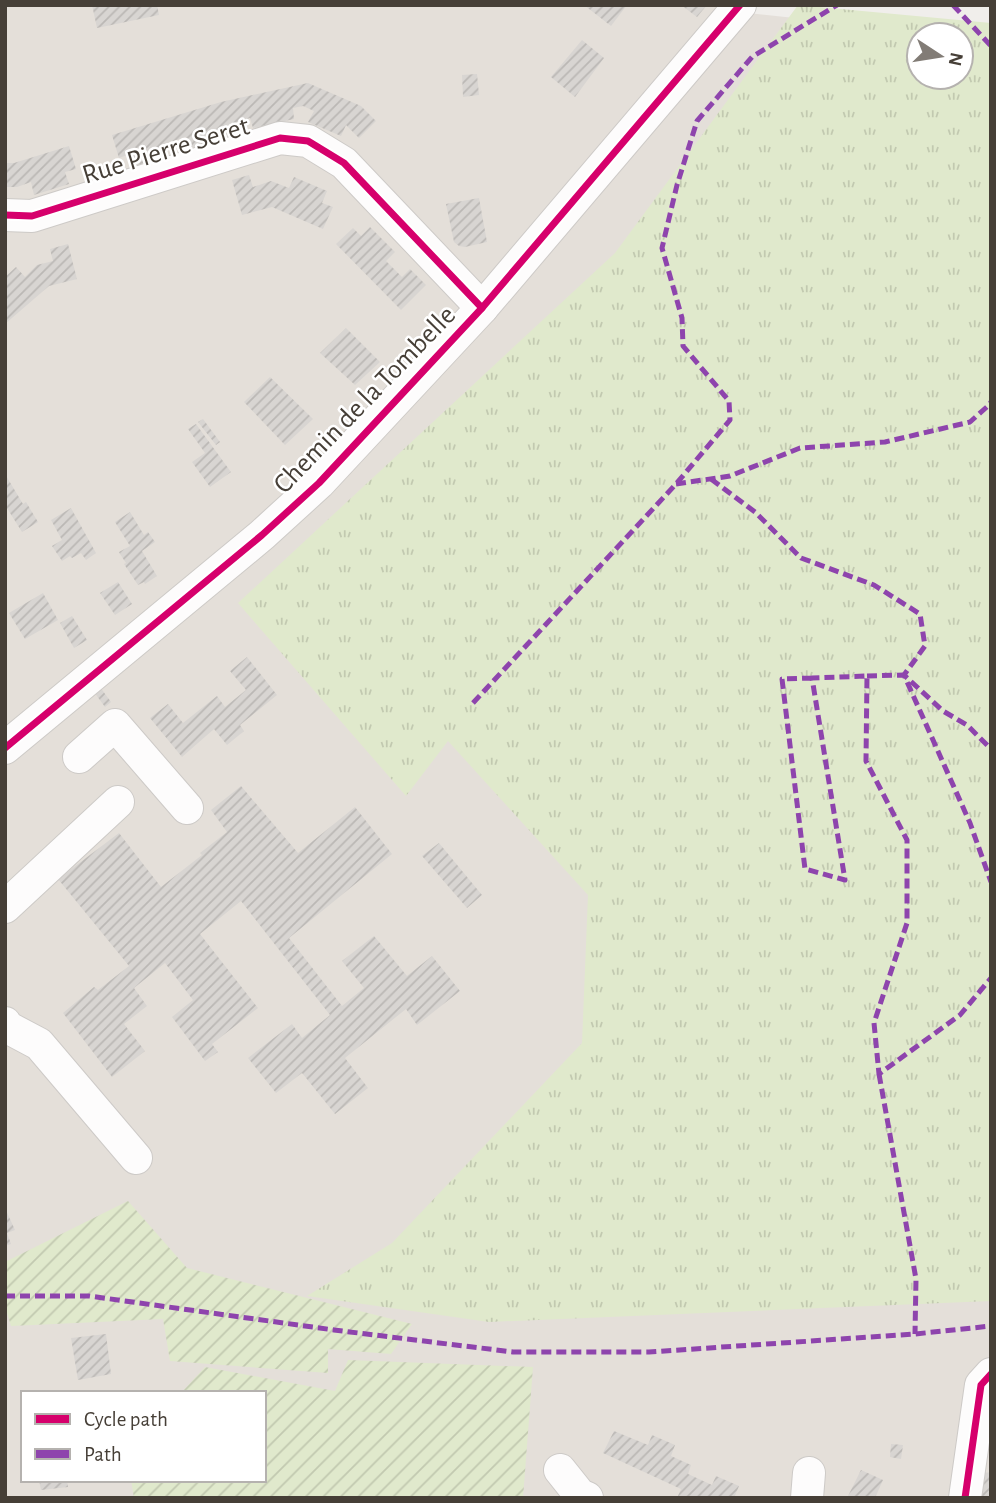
<svg xmlns="http://www.w3.org/2000/svg" width="996" height="1503" viewBox="0 0 996 1503" font-family="'Alegreya Sans',sans-serif">
	<defs>
		<pattern id="park-tufts" width="24" height="20" patternUnits="userSpaceOnUse" patternTransform="scale(1.75)"><rect width="24" height="20" fill="#e0e9cc"/><path d="M3 7l-1-3M5 7V3M7 7l1-3M15 17l-1-3M17 17v-4M19 17l1-3" fill="none" stroke="#c2c9b0"/></pattern>
		<pattern id="garden-furrows" width="10" height="10" patternUnits="userSpaceOnUse" patternTransform="scale(1.75)"><rect width="10" height="10" fill="#e0e9cc"/><path d="M-1 1l2-2M0 10L10 0M9 11l2-2" fill="none" stroke="#c2c9b0"/></pattern>
		<pattern id="building-hatch" width="6" height="6" patternUnits="userSpaceOnUse" patternTransform="scale(1.75)"><rect width="6" height="6" fill="#d8d5d2"/><path d="M-1 1l2-2M0 6l6-6M5 7l2-2" fill="none" stroke="#bbb8b5"/></pattern>
	</defs>
	<rect width="100%" height="100%" fill="#f0eeeb"/>
	<!-- residential -->
	<path fill="#e4dfd9" fill-rule="evenodd" d="M5,5H722L719,10L953,35H919V77H961L991,39V1498H5ZM23,1393H264V1480H23Z"/>
	<!-- park -->
	<path fill="url(#park-tufts)" fill-rule="evenodd" d="M798,5L991,23V1301L489,1322L307,1296L392,1243L582,1043L588,895L448,741L406,796L238,603L615,253ZM919,35H961V77H919Z"/>
	<!-- garden -->
	<g fill="url(#garden-furrows)">
		<path d="M128,1201L187,1268L412,1324L391,1354L328,1349V1373L170,1361L163,1319L11,1326L5,1306V1262Z"/>
		<path d="M348,1360L533,1367L523,1498H134L131,1480H264V1393H181L205,1367L335,1391Z"/>
	</g>
	<!-- building -->
	<g fill="url(#building-hatch)">
		<path d="M92,5H157L159,15L97,28Z"/>
		<path d="M584,5H627L611,26Z"/>
		<path d="M681,5H707L697,17Z"/>
		<path d="M582,40L604,58L575,97L551,77Z"/>
		<path d="M477,74L479,95L463,97L462,75Z"/>
		<path d="M308,83L361,106L376,121L359,138L346,125L341,136L308,122L314,111L303,106L293,108L294,119L253,128L250,118L228,125L231,136L190,148L186,137L164,144L168,156L134,166L130,154L119,158L112,135L221,102Z"/>
		<path d="M69,146L76,169L65,172L69,184L34,195L31,182L17,187H5V163H14Z"/>
		<path d="M249,175L253,187L271,181L289,188L294,177L327,191L322,203L333,207L323,229L272,207L242,215L232,180Z"/>
		<path d="M479,198L487,242L465,247L459,246L454,242L446,204Z"/>
		<path d="M370,227L395,252L386,261L402,277L410,269L426,285L401,310L336,244L353,228L361,236Z"/>
		<path d="M68,244L77,279L49,286L5,324V277L16,267L25,277L37,265L53,261L50,249Z"/>
		<path d="M346,328L380,362L355,385L320,353Z"/>
		<path d="M270,377L313,419L285,445L244,402Z"/>
		<path d="M203,419L220,442L216,445L198,422Z"/>
		<path d="M196,424L231,472L210,487L192,462L205,453L188,429Z"/>
		<path d="M5,474L23,504L26,502L38,522L22,532L5,505Z"/>
		<path d="M71,508L96,553L86,560L81,553L72,558L70,556L62,561L52,546L62,540L51,520Z"/>
		<path d="M130,512L144,535L148,532L155,542L142,551L157,576L145,584L144,582L138,585L124,564L126,563L120,554L119,552L130,546L115,522Z"/>
		<path d="M118,582L132,604L115,615L100,593Z"/>
		<path d="M43,593L58,620L25,639L9,613Z"/>
		<path d="M72,616L87,640L74,648L60,623Z"/>
		<path d="M247,657L277,695L240,725L244,731L227,745L214,729L182,757L150,718L168,704L183,723L217,696L225,707L246,690L230,671Z"/>
		<path d="M100,687L111,702L105,707L94,692Z"/>
		<path d="M241,786L298,853L355,807L392,854L289,938L342,1006L364,988L342,961L374,936L407,976L432,956L460,991L417,1025L406,1009L345,1058L368,1088L335,1114L302,1073L276,1093L248,1058L292,1024L302,1038L330,1015L241,901L200,934L258,1008L212,1044L218,1052L205,1061L172,1017L193,1000L165,963L134,988L147,1006L124,1024L145,1051L112,1077L63,1013L94,987L98,990L129,966L58,879L119,833L161,887L202,855L200,853L227,832L211,810Z"/>
		<path d="M439,843L482,895L467,908L422,856Z"/>
		<path d="M5,1208L15,1230L7,1233L11,1244L5,1246Z"/>
		<path d="M106,1334L111,1374L78,1380L71,1338Z"/>
		<path d="M614,1431L648,1445L652,1435L675,1445L671,1456L691,1465L688,1474L712,1485L716,1476L739,1486L734,1498H677L681,1489L603,1453Z"/>
		<path d="M891,1444L903,1445L901,1459L890,1457Z"/>
		<path d="M861,1470L883,1480L875,1498H847Z"/>
		<path d="M991,1472V1498H974L977,1474Z"/>
		<path d="M39,1480H67L68,1487L41,1490Z"/>
	</g>
	<g fill="none" stroke-linecap="round" stroke-linejoin="round">
		<!-- minor casing -->
		<g stroke="#cdcac7" stroke-width="34">
			<g id="minor">
				<path d="M5,215L32,216L280,138L308,141L344,163L482,308"/>
				<path d="M5,748L262,535L319,483L482,308L740,5"/>
				<path d="M79,757L115,725L187,808"/>
				<path d="M5,907L118,802"/>
				<path d="M5,1023L7,1027L39,1044L136,1158"/>
				<path d="M560,1470L580,1495L587,1498"/>
				<path d="M807,1498L809,1473"/>
				<path d="M965,1498L981,1385L991,1374"/>
			</g>
		</g>
		<!-- minor -->
		<use href="#minor" stroke="#fdfcfc" stroke-width="32"/>
		<!-- quiet -->
		<g stroke="#8e44ad" stroke-width="5" stroke-dasharray="10 5" stroke-linecap="butt">
			<path d="M953,5L991,46"/>
			<path d="M711,479L755,512L801,558L874,585L920,614L925,646L904,675L943,711L967,725L991,749"/>
			<path d="M676,484L730,476L800,448L885,442L970,422L989,405L991,402"/>
			<path d="M867,676L904,675L970,823L991,882"/>
			<path d="M812,678L782,679L805,869L845,880L812,678L867,676L866,761L907,840V923L874,1023L879,1074L960,1015L991,978"/>
			<path d="M473,703L676,484L730,420L729,401L683,346L682,318L662,248L677,185L697,121L752,57L837,5"/>
			<path d="M879,1074L916,1279L915,1334"/>
			<path d="M5,1296H89L334,1330L513,1352H649L915,1334L991,1326"/>
		</g>
		<!-- cycleway casing -->
		<g stroke="#fff" stroke-width="11">
			<g id="cycleway">
				<path d="M5,215L32,216L280,138L308,141L344,163L482,308"/>
				<path d="M5,748L262,535L319,483L482,308L740,5"/>
				<path d="M965,1498L981,1385L991,1374"/>
			</g>
		</g>
		<!-- cycleway -->
		<use href="#cycleway" stroke="#d6006c" stroke-width="7"/>
	</g>
	<g text-anchor="middle" dominant-baseline="central" stroke-width="5" stroke-linejoin="round" paint-order="stroke">
		<!-- street labels -->
		<g font-size="28" fill="#463f37" stroke="#fff">
			<text transform="translate(166 151) rotate(-17)">Rue Pierre Seret</text>
			<text transform="translate(365 400) rotate(-46)">Chemin de la Tombelle</text>
		</g>
	</g>
	<!-- border -->
	<rect width="996" height="1503" fill="none" stroke="#463f37" stroke-width="14"/>
	<!-- legend -->
	<rect x="21" y="1391" width="245" height="91" fill="#ffffff" stroke="#b5b2af" stroke-width="2"/>
	<rect x="35" y="1414" width="35" height="10" fill="#d6006c" stroke="#b5b2af" stroke-width="2"/>
	<text x="84" y="1426" font-size="21" fill="#463f37">Cycle path</text>
	<rect x="35" y="1449" width="35" height="10" fill="#8e44ad" stroke="#b5b2af" stroke-width="2"/>
	<text x="84" y="1461" font-size="21" fill="#463f37">Path</text>
	<!-- north arrow -->
	<g transform="translate(940 56) rotate(102)"><circle r="33" fill="#ffffff" stroke="#b5b2af" stroke-width="2"/>
	<path d="M0-5L12 26L0 18L-12 26Z" fill="#827c76"/>
	<text y="-10" font-size="19" font-weight="bold" text-anchor="middle" fill="#463f37">N</text>
	</g>
</svg>
